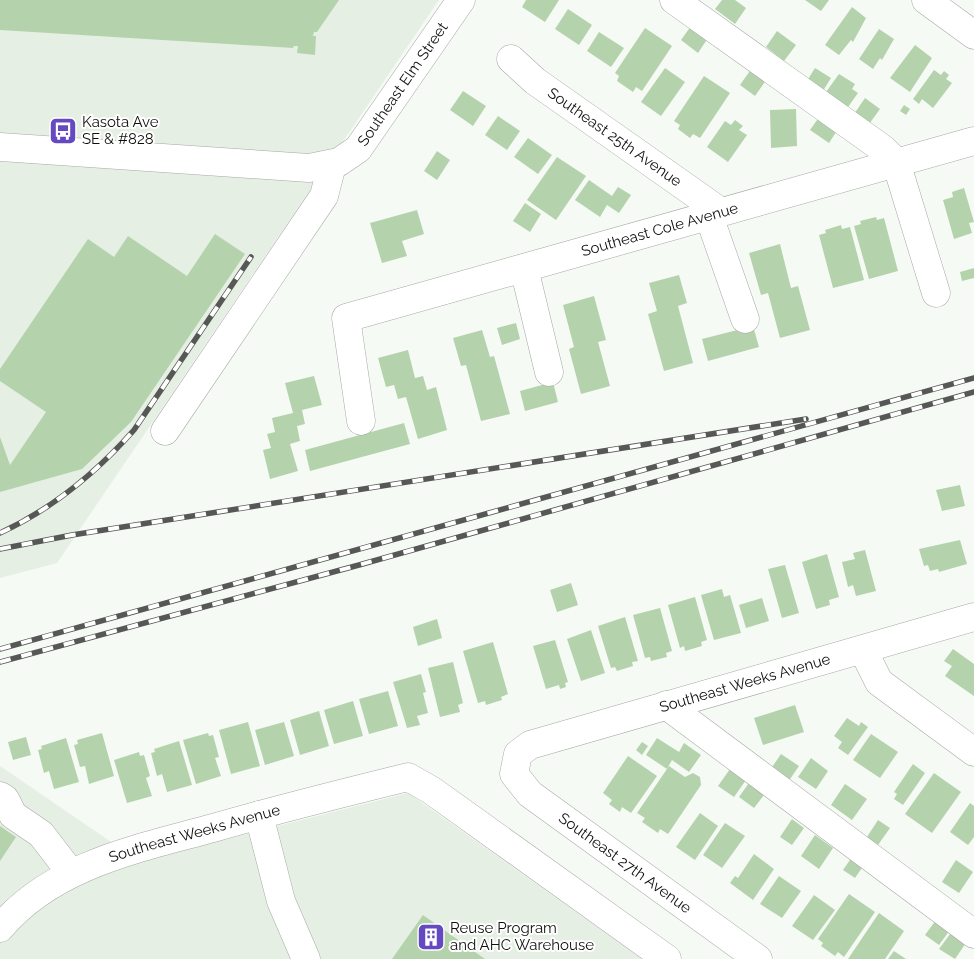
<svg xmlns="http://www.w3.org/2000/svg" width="974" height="959" viewBox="0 0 974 959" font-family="Raleway,sans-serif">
	<rect width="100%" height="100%" fill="#f6faf5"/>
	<!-- built -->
	<g fill="#e6efe4">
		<path d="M0,0H439L57,563L0,578Z"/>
		<path d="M0,766L139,861L408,793L642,959H0Z"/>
	</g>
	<!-- building -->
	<g fill="#b4d3ac">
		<path d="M0,0H339L317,32H314L313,36H316L315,55L297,53L298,46H294L293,48L0,30Z"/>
		<path d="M526,0H559L545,22L522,7Z"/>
		<path d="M722,0H735L746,8L735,24L715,9Z"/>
		<path d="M805,0H829L821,11Z"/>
		<path d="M852,7L866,18L853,42L851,40L839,55L825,45Z"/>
		<path d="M568,9L592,25L579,45L555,29Z"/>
		<path d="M691,26L708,38L698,53L681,40Z"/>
		<path d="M645,28L672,46L642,91L636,87L633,92L617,81L619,76L615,73Z"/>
		<path d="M879,29L894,39L882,60L880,58L873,69L859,59Z"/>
		<path d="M777,31L796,45L784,61L766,47Z"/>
		<path d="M599,32L624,48L611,67L587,51Z"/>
		<path d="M915,45L932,58L910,92L890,78Z"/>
		<path d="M665,68L685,82L661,116L641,102Z"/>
		<path d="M752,68L767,79L755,96L740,85Z"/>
		<path d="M815,68L831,78L821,94L805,84Z"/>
		<path d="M934,70L941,75L944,71L949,75L946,79L952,83L933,108L922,99L919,104L913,99Z"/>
		<path d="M839,74L855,84L852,89L858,93L848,107L826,92Z"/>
		<path d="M704,76L730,93L700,138L693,134L690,138L678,129L680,125L674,121Z"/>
		<path d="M463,91L486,106L473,126L450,110Z"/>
		<path d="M865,98L880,109L867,127L852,117Z"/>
		<path d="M904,105L910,109L906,115L900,111Z"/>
		<path d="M796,109L797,146L771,148L770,110Z"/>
		<path d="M822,113L840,126L829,143L810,130Z"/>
		<path d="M498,116L520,131L507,150L485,135Z"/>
		<path d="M735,120L743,126L739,130L747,135L728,162L707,147L725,121L731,125Z"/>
		<path d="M528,138L552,155L538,174L514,157Z"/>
		<path d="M437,151L450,160L437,180L424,171Z"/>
		<path d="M557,157L586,176L556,220L527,200Z"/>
		<path d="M589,180L612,196L618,187L631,195L619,213L607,205L600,217L575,200Z"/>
		<path d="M964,188L974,222L969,223L972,233L954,239L943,200L953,197L952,192Z"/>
		<path d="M525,203L541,214L530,232L513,221Z"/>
		<path d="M417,210L424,234L402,241L407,256L382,263L370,223Z"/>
		<path d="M876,217L877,220L884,218L898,271L869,279L854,226L861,224L860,221Z"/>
		<path d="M841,225L842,229L850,227L864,280L833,288L819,235L826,233L825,230Z"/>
		<path d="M215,234L245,254L131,422L82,469L0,492V437L10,465L46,412L0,381V369L88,239L114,257L128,236L187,276Z"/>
		<path d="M780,244L791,288L798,286L810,330L780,338L768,293L761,295L749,253Z"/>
		<path d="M974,268V278L962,281L960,272Z"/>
		<path d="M679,275L687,303L678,306L693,363L664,371L648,314L657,311L649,283Z"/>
		<path d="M594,296L606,340L598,342L610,386L581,394L569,349L574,347L563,305Z"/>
		<path d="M516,323L520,339L502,345L497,328Z"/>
		<path d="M753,326L759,347L708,361L702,339Z"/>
		<path d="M482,330L490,357L494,356L510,414L481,421L466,365L461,366L453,338Z"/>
		<path d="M408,350L415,378L423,376L427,390L436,387L447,430L418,439L406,397L398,399L394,385L386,387L378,358Z"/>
		<path d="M314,376L322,405L302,410L305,424L297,426L300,441L290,444L298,471L270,479L263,450L271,448L267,434L275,432L272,418L293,413L285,383Z"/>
		<path d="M553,382L558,402L525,411L520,391Z"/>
		<path d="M404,423L410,444L310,471L305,450Z"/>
		<path d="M960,485L965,506L942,511L936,490Z"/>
		<path d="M960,540L967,564L939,572L938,569L930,571L928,565L924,566L919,549Z"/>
		<path d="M865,550L876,591L856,596L853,585L848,587L842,562L855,559L853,553Z"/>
		<path d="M827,554L839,597L829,600L830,605L816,609L802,562Z"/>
		<path d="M785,565L799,613L782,618L768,569Z"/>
		<path d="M571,583L578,605L557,612L550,590Z"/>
		<path d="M722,589L724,597L730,595L741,633L714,640L701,595Z"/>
		<path d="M695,597L707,640L701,642L702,646L685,651L684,646L680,648L668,605Z"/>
		<path d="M762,598L769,621L746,628L739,605Z"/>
		<path d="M660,608L672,651L666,653L667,657L651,661L650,657L645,658L633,615Z"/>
		<path d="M625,617L638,661L632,662L633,666L617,671L615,667L611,668L598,626Z"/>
		<path d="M437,619L442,638L418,646L413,627Z"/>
		<path d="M591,630L605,673L581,681L567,639Z"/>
		<path d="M555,640L568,682L565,683L566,687L560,689L559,685L546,689L533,646Z"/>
		<path d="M493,642L508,694L501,697L502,700L486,705L485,701L478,703L463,651Z"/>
		<path d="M953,649L974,664V696L945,676L952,666L944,661Z"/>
		<path d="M453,662L463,703L458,705L460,712L440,717L428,668Z"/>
		<path d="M421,674L426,692L423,693L428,713L417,716L420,725L407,728L393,682Z"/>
		<path d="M388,691L398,726L369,734L359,699Z"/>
		<path d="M353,701L363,736L334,744L324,710Z"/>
		<path d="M795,705L804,732L763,745L754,718Z"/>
		<path d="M319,711L329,746L300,755L290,720Z"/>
		<path d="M847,718L859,726L861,722L868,727L848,755L838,748L842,742L834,736Z"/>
		<path d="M248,722L260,766L231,774L219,730Z"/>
		<path d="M284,722L294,756L265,765L255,730Z"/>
		<path d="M102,733L114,776L89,784L85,766L80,767L74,745L78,744L77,740Z"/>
		<path d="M208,733L209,736L213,735L219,757L215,758L221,776L196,784L183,740Z"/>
		<path d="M871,734L898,752L880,778L853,760Z"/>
		<path d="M26,737L31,755L13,760L8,742Z"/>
		<path d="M66,738L79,782L54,789L49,771L44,773L38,750L42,749L41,746Z"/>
		<path d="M657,738L679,752L684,743L701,755L689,772L672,760L667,769L646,755Z"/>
		<path d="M179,741L192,785L167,792L162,774L157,776L151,753L155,752L154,749Z"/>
		<path d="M642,742L648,746L642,755L636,750Z"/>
		<path d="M139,752L140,756L144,755L150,776L146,778L152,796L127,803L114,760Z"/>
		<path d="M781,754L799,766L786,785L768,773Z"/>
		<path d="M628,756L657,776L631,813L622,807L620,812L609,804L612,800L603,793Z"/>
		<path d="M811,758L828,771L816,789L798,777Z"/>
		<path d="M913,764L925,773L903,805L894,799L897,794L894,792Z"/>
		<path d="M669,766L685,777L693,773L700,777L701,785L668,834L660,829L658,833L642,822L645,818L637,813Z"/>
		<path d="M730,769L746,780L734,797L718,786Z"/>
		<path d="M934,773L961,792L932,833L905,814Z"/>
		<path d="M751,780L767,791L754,808L739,797Z"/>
		<path d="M845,784L867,799L852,820L831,805Z"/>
		<path d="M970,803L974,806V837L968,845L950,832Z"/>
		<path d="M700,813L718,826L695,860L676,847Z"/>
		<path d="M792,819L804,828L792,845L780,837Z"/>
		<path d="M878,820L890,828L878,845L867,837Z"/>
		<path d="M725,823L745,836L722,868L703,855Z"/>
		<path d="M0,826L16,837L0,861Z"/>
		<path d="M815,835L833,848L819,869L801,856Z"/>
		<path d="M754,854L774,869L753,900L730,883L735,876L738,878Z"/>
		<path d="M854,854L866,862L855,878L843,870Z"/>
		<path d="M956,860L973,872L959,893L942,882Z"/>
		<path d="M779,876L801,891L782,918L760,904Z"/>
		<path d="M849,894L875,912L844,957L838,952L835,956L821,946L823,943L818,939Z"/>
		<path d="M814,895L835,910L813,940L792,926Z"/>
		<path d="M879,913L904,931L885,959H848Z"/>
		<path d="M423,915L485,959H392Z"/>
		<path d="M936,920L950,930L939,945L925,935Z"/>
		<path d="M953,930L968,940L955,959L939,949Z"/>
		<path d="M894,951L906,959H888Z"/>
	</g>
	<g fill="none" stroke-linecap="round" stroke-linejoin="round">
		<!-- minor casing -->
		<g stroke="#a6a9a5" stroke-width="29">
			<g id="minor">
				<path d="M674,0L883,149L896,162L936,293"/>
				<path d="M926,0L974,35"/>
				<path id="s1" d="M511,59L535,81L721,212"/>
				<path id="s2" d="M0,147L309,168L339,162L358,149L461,0"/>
				<path d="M709,216L745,319"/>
				<path d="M524,268L549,372"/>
				<path id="s3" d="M361,421L346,318L974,141"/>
				<path d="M165,431L324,196L332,165"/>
				<path d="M863,650L879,682L974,752"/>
				<path d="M666,705L974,934"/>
				<path d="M0,796L5,799L13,815L41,834L71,873"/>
				<path d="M259,815L281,901L306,959"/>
				<path id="s4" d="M0,928C53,865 137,849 213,828C278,809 343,793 408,777L431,790L667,959"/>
				<path id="s5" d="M758,959L530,794L514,774L518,754L530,745L974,617"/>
			</g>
		</g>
		<!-- minor -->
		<use href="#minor" stroke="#fff" stroke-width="28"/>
		<!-- rail casing -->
		<g stroke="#565855" stroke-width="5.5">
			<g id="rail">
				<path d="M0,533C52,509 96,473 134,430L251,257"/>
				<path d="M0,549L72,535L806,419"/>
				<path d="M0,649L974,378"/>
				<path d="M0,662L359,565L974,392"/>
			</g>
		</g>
		<!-- rail -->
		<use href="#rail" stroke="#fff" stroke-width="4" stroke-dasharray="11" stroke-linecap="butt"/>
	</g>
	<!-- icons -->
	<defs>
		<g id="bus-square" transform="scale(1.4375)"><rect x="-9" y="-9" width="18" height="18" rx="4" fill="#6549c1" stroke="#fff"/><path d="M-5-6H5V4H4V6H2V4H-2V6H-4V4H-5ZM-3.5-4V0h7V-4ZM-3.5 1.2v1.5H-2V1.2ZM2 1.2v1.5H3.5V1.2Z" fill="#fff"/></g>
		<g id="building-square" transform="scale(1.4375)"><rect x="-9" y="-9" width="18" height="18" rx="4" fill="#6549c1" stroke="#fff"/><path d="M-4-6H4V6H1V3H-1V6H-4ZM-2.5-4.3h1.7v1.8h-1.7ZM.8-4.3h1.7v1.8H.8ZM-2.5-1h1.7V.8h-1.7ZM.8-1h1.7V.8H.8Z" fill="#fff"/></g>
	</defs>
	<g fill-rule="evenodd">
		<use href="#bus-square" x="63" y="131"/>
		<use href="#building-square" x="431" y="937"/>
	</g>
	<g text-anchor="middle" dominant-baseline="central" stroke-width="4" stroke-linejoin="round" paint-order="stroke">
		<!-- street labels -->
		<g font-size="15" fill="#0f100e" stroke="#fff">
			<text stroke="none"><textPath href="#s2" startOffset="442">Southeast Elm Street</textPath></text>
			<text stroke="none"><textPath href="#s1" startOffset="130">Southeast 25th Avenue</textPath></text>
			<text stroke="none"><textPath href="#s3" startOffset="430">Southeast Cole Avenue</textPath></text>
			<text stroke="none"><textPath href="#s5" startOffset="566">Southeast Weeks Avenue</textPath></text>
			<text stroke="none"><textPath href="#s4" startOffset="220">Southeast Weeks Avenue</textPath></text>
			<text transform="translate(625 863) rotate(36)">Southeast 27th Avenue</text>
		</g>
		<!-- poi labels -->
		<g font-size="15" fill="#0f100e" stroke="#fff" text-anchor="start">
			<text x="82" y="122">Kasota Ave<tspan x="82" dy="17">SE &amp; #828</tspan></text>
			<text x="450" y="928">Reuse Program<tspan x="450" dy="17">and AHC Warehouse</tspan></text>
		</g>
	</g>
</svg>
